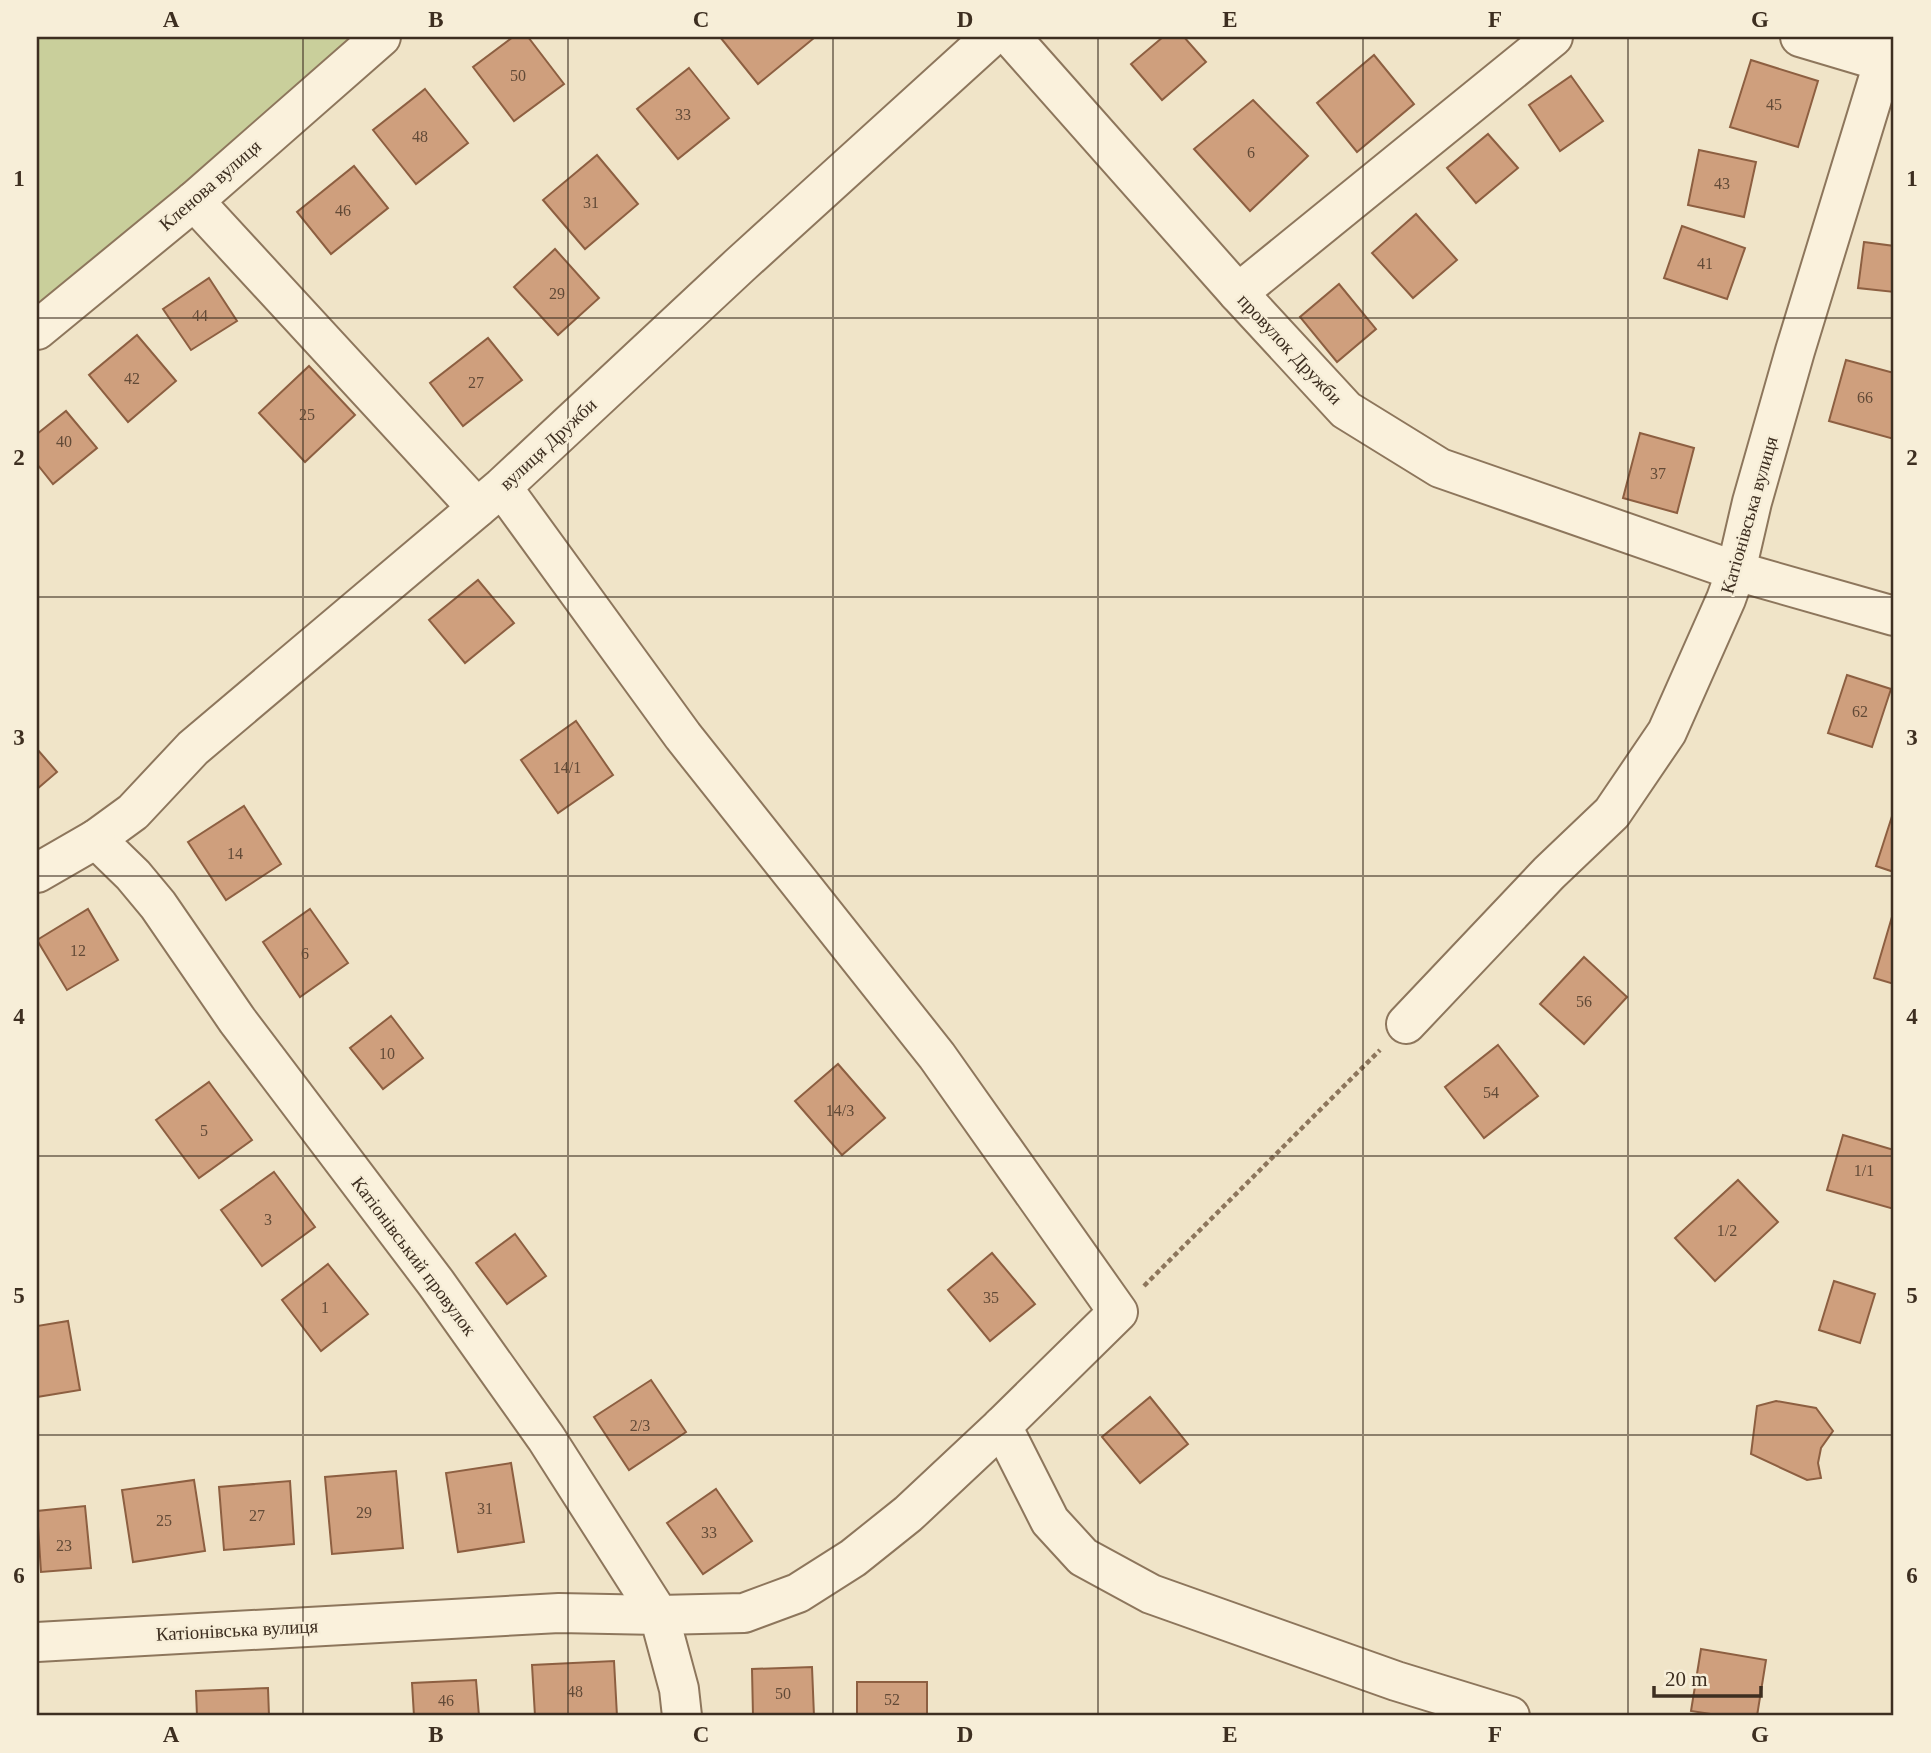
<svg xmlns="http://www.w3.org/2000/svg" width="1931" height="1753" viewBox="0 0 1931 1753" font-family="Georgia,serif">
	<rect width="100%" height="100%" fill="#f0e4c8"/>
	<!-- green -->
	<path fill="#c9cf9b" d="M37,37H381L37,330Z"/>
	<!-- building -->
	<g fill="#cf9f7d" stroke="#8d5f41" stroke-width="2">
		<path d="M513,37H528L564,84L514,121L473,67Z"/>
		<path d="M720,37H813L814,38L758,84Z"/>
		<path d="M1163,37H1184L1206,62L1162,100L1131,64Z"/>
		<path d="M1374,55L1414,104L1357,152L1317,103Z"/>
		<path d="M1751,60L1818,81L1798,147L1730,127Z"/>
		<path d="M689,68L729,118L678,159L637,109Z"/>
		<path d="M1571,76L1603,121L1560,151L1529,105Z"/>
		<path d="M425,89L468,143L416,184L373,130Z"/>
		<path d="M1253,100L1308,156L1250,211L1194,149Z"/>
		<path d="M1488,134L1518,168L1476,203L1447,168Z"/>
		<path d="M1699,150L1756,162L1744,217L1688,205Z"/>
		<path d="M597,155L638,204L585,249L543,200Z"/>
		<path d="M354,166L388,208L331,254L297,212Z"/>
		<path d="M1416,214L1457,260L1413,298L1372,253Z"/>
		<path d="M1682,226L1745,248L1727,299L1664,278Z"/>
		<path d="M1864,242L1894,246V292L1858,288Z"/>
		<path d="M555,249L599,298L558,335L514,287Z"/>
		<path d="M209,278L237,321L191,350L163,309Z"/>
		<path d="M1339,284L1376,329L1337,362L1300,317Z"/>
		<path d="M137,335L176,381L128,422L89,375Z"/>
		<path d="M488,338L522,380L463,426L430,383Z"/>
		<path d="M1846,360L1894,373V439L1829,421Z"/>
		<path d="M309,366L355,415L305,462L259,413Z"/>
		<path d="M66,411L97,448L53,484L37,464V434Z"/>
		<path d="M1640,433L1694,448L1677,513L1623,498Z"/>
		<path d="M478,580L514,623L465,663L429,620Z"/>
		<path d="M1847,675L1891,689L1872,747L1828,733Z"/>
		<path d="M576,721L613,775L558,813L521,760Z"/>
		<path d="M37,749L57,772L37,789Z"/>
		<path d="M244,806L281,864L226,900L188,842Z"/>
		<path d="M1894,810V872L1876,866Z"/>
		<path d="M88,909L118,960L67,990L37,940Z"/>
		<path d="M310,909L348,963L300,997L263,942Z"/>
		<path d="M1894,910V984L1874,978Z"/>
		<path d="M1584,957L1627,997L1584,1044L1540,1004Z"/>
		<path d="M391,1016L423,1058L383,1089L350,1048Z"/>
		<path d="M1498,1045L1538,1096L1484,1138L1445,1087Z"/>
		<path d="M838,1064L885,1118L842,1155L795,1101Z"/>
		<path d="M209,1082L252,1140L199,1178L156,1120Z"/>
		<path d="M1843,1135L1894,1150V1209L1827,1190Z"/>
		<path d="M274,1172L315,1227L262,1266L221,1210Z"/>
		<path d="M1738,1180L1778,1222L1715,1281L1675,1238Z"/>
		<path d="M515,1234L546,1276L507,1304L476,1263Z"/>
		<path d="M992,1253L1035,1304L990,1341L948,1290Z"/>
		<path d="M328,1264L368,1314L321,1351L282,1300Z"/>
		<path d="M1834,1281L1875,1294L1860,1343L1819,1330Z"/>
		<path d="M68,1321L80,1390L37,1397V1326Z"/>
		<path d="M651,1380L686,1432L629,1470L594,1417Z"/>
		<path d="M1150,1397L1188,1444L1140,1483L1102,1437Z"/>
		<path d="M1776,1401L1816,1408L1833,1431L1821,1448L1818,1463L1821,1478L1807,1480L1751,1454L1757,1406Z"/>
		<path d="M511,1463L524,1542L458,1552L446,1473Z"/>
		<path d="M396,1471L403,1548L332,1554L325,1477Z"/>
		<path d="M194,1480L205,1551L133,1562L122,1490Z"/>
		<path d="M290,1481L294,1544L224,1550L219,1487Z"/>
		<path d="M716,1489L752,1541L703,1574L667,1523Z"/>
		<path d="M85,1506L91,1568L41,1572L37,1511Z"/>
		<path d="M1701,1649L1766,1660L1757,1716H1724L1691,1711Z"/>
		<path d="M614,1661L617,1716H535L532,1665Z"/>
		<path d="M812,1667L814,1716H753L752,1669Z"/>
		<path d="M476,1680L479,1716H414L412,1683Z"/>
		<rect x="857" y="1682" width="70" height="34"/>
		<path d="M268,1688L269,1716H197L196,1691Z"/>
	</g>
	<g fill="none" stroke-linecap="round" stroke-linejoin="round">
		<!-- minor casing -->
		<g stroke="#8d765c" stroke-width="42">
			<g id="minor">
				<path d="M1011,37L1238,293L1346,410L1440,468L1736,571L1894,616"/>
				<path d="M1800,37L1884,62"/>
				<path d="M194,201L477,508"/>
				<path d="M1238,293L1553,37"/>
				<path d="M37,330L194,201L381,37"/>
				<path d="M502,487L683,736L937,1056L1118,1312L1002,1426L908,1514L853,1558L798,1593L744,1613L659,1615L546,1438L436,1283L237,1020L158,905L133,875L96,839L133,812L193,748L502,487L740,265L991,37"/>
				<path d="M37,873L96,839"/>
				<path d="M1406,1024L1549,873L1612,813L1667,732L1726,599L1736,571L1752,502L1795,351L1891,37"/>
				<path d="M1002,1426L1050,1521L1083,1557L1151,1594L1396,1681L1510,1716"/>
				<path d="M37,1642L559,1613L659,1615L679,1689L682,1716"/>
			</g>
		</g>
		<!-- path -->
		<path stroke="#8d765c" stroke-width="4.5" stroke-dasharray="5 3.5" stroke-linecap="butt" d="M1144,1286L1380,1050"/>
		<!-- minor -->
		<use href="#minor" stroke="#faf1dc" stroke-width="38"/>
	</g>
	<!-- grid -->
	<path fill="none" stroke="#3d2e20" stroke-width="2" stroke-opacity="0.55" d="M303,37V1716M568,37V1716M833,37V1716M1098,37V1716M1363,37V1716M1628,37V1716M37,318H1894M37,597H1894M37,876H1894M37,1156H1894M37,1435H1894"/>
	<g text-anchor="middle" dominant-baseline="central" stroke-width="5" stroke-linejoin="round" paint-order="stroke">
		<!-- number labels -->
		<g font-size="16" fill="#624a37">
			<text x="518" y="75">50</text>
			<text x="1774" y="104">45</text>
			<text x="683" y="114">33</text>
			<text x="420" y="136">48</text>
			<text x="1251" y="152">6</text>
			<text x="1722" y="183">43</text>
			<text x="591" y="202">31</text>
			<text x="343" y="210">46</text>
			<text x="1705" y="263">41</text>
			<text x="557" y="293">29</text>
			<text x="200" y="315">44</text>
			<text x="132" y="378">42</text>
			<text x="476" y="382">27</text>
			<text x="1865" y="397">66</text>
			<text x="307" y="414">25</text>
			<text x="64" y="441">40</text>
			<text x="1658" y="473">37</text>
			<text x="1860" y="711">62</text>
			<text x="567" y="767">14/1</text>
			<text x="235" y="853">14</text>
			<text x="78" y="950">12</text>
			<text x="305" y="953">6</text>
			<text x="1584" y="1001">56</text>
			<text x="387" y="1053">10</text>
			<text x="1491" y="1092">54</text>
			<text x="840" y="1110">14/3</text>
			<text x="204" y="1130">5</text>
			<text x="1864" y="1170">1/1</text>
			<text x="268" y="1219">3</text>
			<text x="1727" y="1230">1/2</text>
			<text x="991" y="1297">35</text>
			<text x="325" y="1307">1</text>
			<text x="640" y="1425">2/3</text>
			<text x="485" y="1508">31</text>
			<text x="364" y="1512">29</text>
			<text x="257" y="1515">27</text>
			<text x="164" y="1520">25</text>
			<text x="709" y="1532">33</text>
			<text x="64" y="1545">23</text>
			<text x="575" y="1691">48</text>
			<text x="783" y="1693">50</text>
			<text x="892" y="1699">52</text>
			<text x="446" y="1700">46</text>
		</g>
		<!-- street labels -->
		<g font-size="19" fill="#3d2e20" stroke="#f7eed8">
			<text transform="translate(210 185) rotate(-41)">Кленова вулиця</text>
			<text transform="translate(1290 349) rotate(47)">провулок Дружби</text>
			<text transform="translate(548 444) rotate(-43)">вулиця Дружби</text>
			<text transform="translate(1749 515) rotate(-74)">Катіонівська вулиця</text>
			<text transform="translate(414 1256) rotate(53)">Катіонівський провулок</text>
			<text transform="translate(237 1630) rotate(-3)">Катіонівська вулиця</text>
		</g>
	</g>
	<!-- border -->
	<rect width="1931" height="1753" fill="none" stroke="#f7eed8" stroke-width="77"/>
	<!-- scale -->
	<path d="M1654 1686v10h107v-10" fill="none" stroke="#3d2e20" stroke-width="3.5"/>
	<text x="1665" y="1686" font-size="21" fill="#3d2e20" stroke="#f7eed8" stroke-width="5" paint-order="stroke">20 m</text>
	<rect x="38" y="38" width="1854" height="1676" fill="none" stroke="#3d2e20" stroke-width="2.5"/>
	<g font-size="23" text-anchor="middle" font-weight="bold" fill="#3d2e20">
		<text x="171" y="27">A</text>
		<text x="436" y="27">B</text>
		<text x="701" y="27">C</text>
		<text x="965" y="27">D</text>
		<text x="1230" y="27">E</text>
		<text x="1495" y="27">F</text>
		<text x="1760" y="27">G</text>
		<text x="19" y="186">1</text>
		<text x="1912" y="186">1</text>
		<text x="19" y="465">2</text>
		<text x="1912" y="465">2</text>
		<text x="19" y="745">3</text>
		<text x="1912" y="745">3</text>
		<text x="19" y="1024">4</text>
		<text x="1912" y="1024">4</text>
		<text x="19" y="1303">5</text>
		<text x="1912" y="1303">5</text>
		<text x="19" y="1583">6</text>
		<text x="1912" y="1583">6</text>
		<text x="171" y="1742">A</text>
		<text x="436" y="1742">B</text>
		<text x="701" y="1742">C</text>
		<text x="965" y="1742">D</text>
		<text x="1230" y="1742">E</text>
		<text x="1495" y="1742">F</text>
		<text x="1760" y="1742">G</text>
	</g>
</svg>
